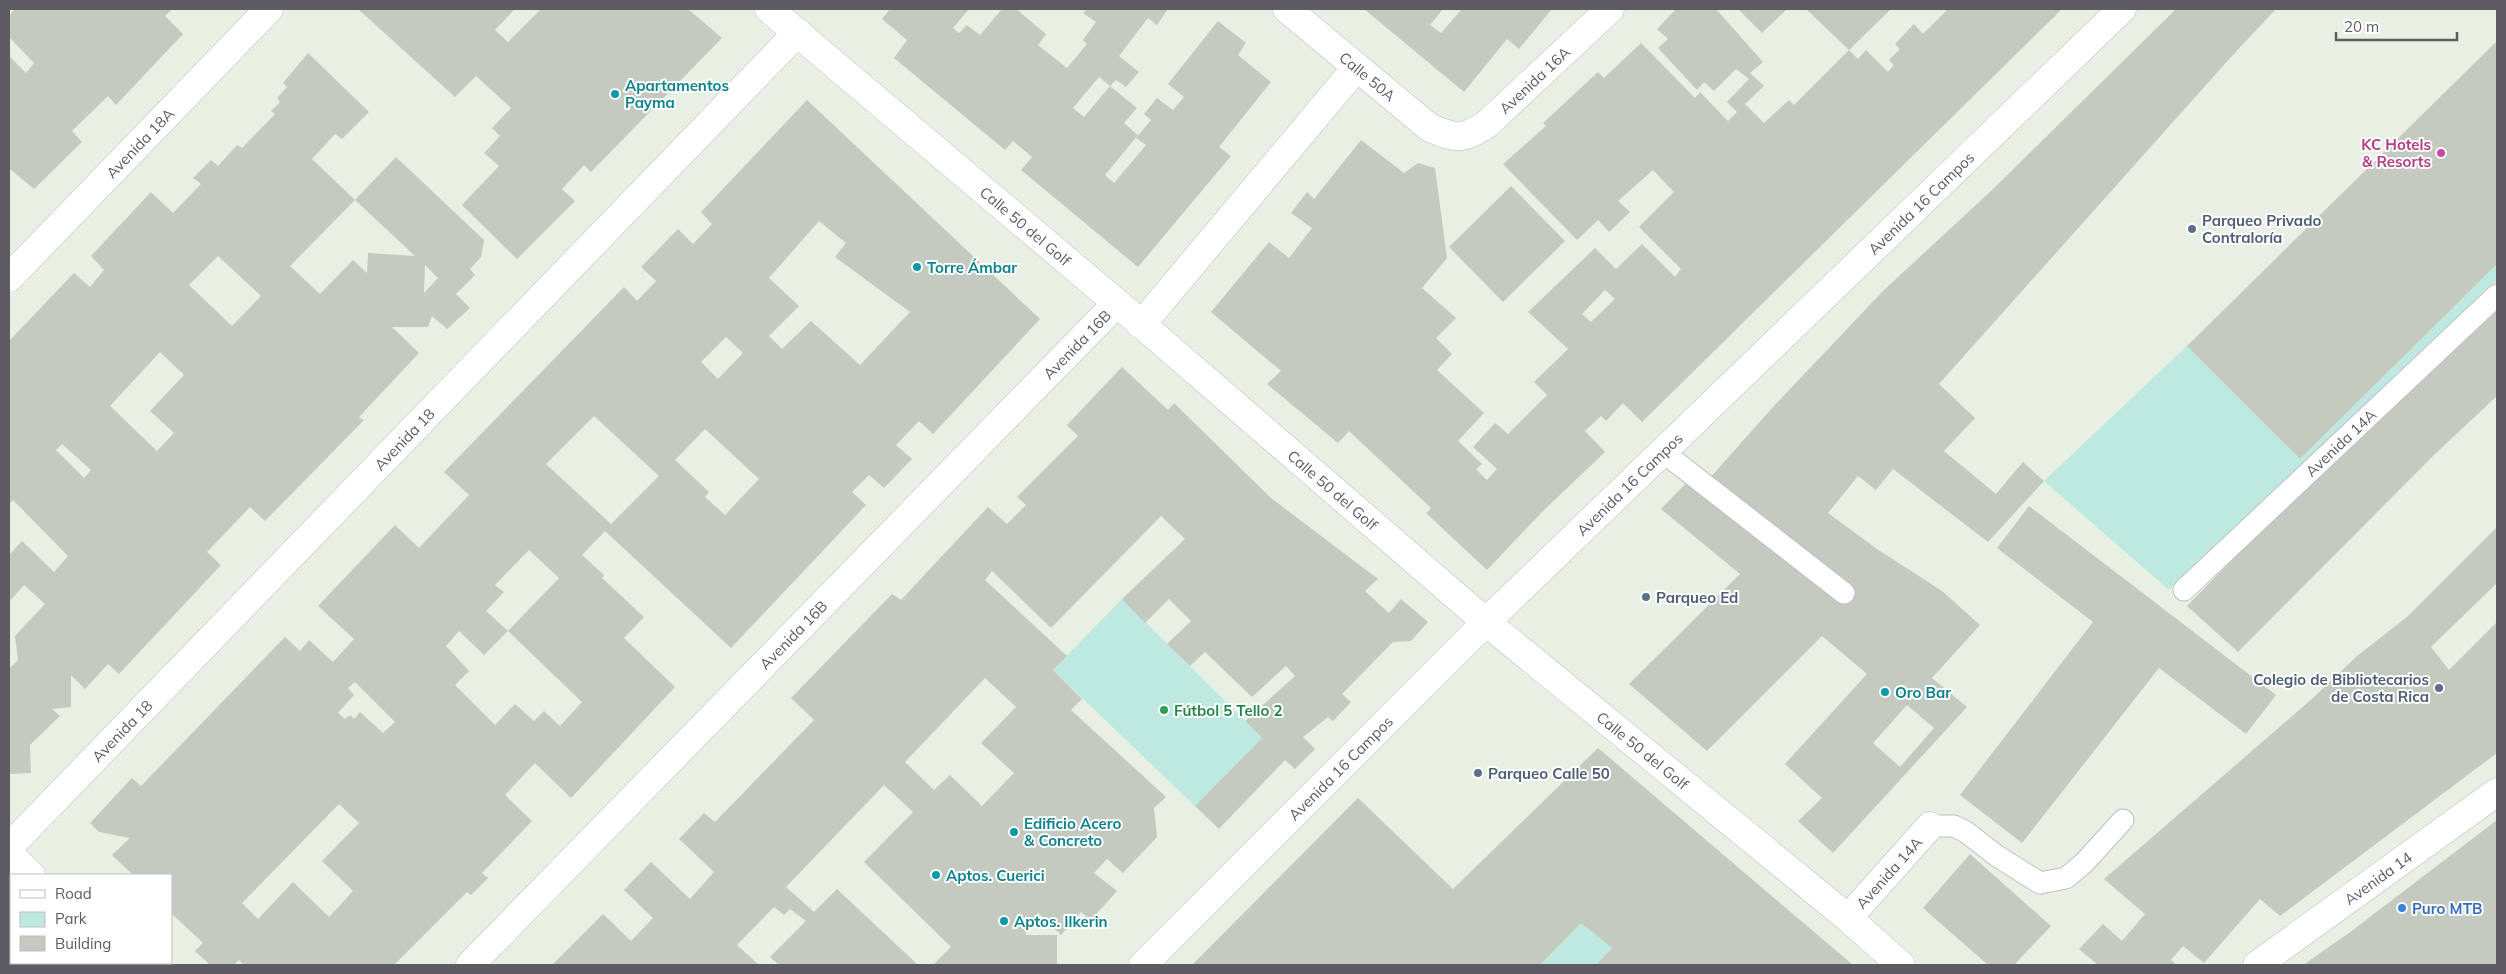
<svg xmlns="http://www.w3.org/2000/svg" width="2506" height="974" viewBox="0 0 2506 974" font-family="Mulish,sans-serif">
	<rect width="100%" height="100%" fill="#e8efe3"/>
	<!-- green -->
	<g fill="#bee9e1">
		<path d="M2497,264V280L2169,590L2044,481L2187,346L2300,459Z"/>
		<path d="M1122,599L1262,738L1195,806L1053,670Z"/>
		<path d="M1581,923L1612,948L1596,965H1540Z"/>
	</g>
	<!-- building -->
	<g fill="#c5cac0" fill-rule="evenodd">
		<path d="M14,9H172L165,16L183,34L116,105L108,96L72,131L82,142L34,189L9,168V56L26,73L34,63L9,37V17Z"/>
		<path d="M358,9H515L495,30L508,42L541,9H688L722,38L591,172L584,165L562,189L575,201L517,259L462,205L499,166L484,153L500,136L492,128L511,108L476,76L455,97Z"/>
		<path d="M890,9H969L953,28L959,33L967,25L980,35L1002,9H1016L1046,34L1038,45L1067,68L1087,44L1083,40L1096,22L1083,13L1087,9H1168L1157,25L1148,18L1119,56L1139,72L1126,87L1116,80L1110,86L1099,77L1073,108L1084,117L1110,86L1137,108L1124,123L1138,135L1105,175L1114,183L1146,145L1136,138L1151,120L1144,114L1157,98L1173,110L1184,97L1168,84L1218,21L1246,43L1238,55L1271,82L1219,147L1231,156L1138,267L1021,170L1032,157L1013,141L1005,150L894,58L907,40L882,19Z"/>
		<path d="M1364,9H1443L1430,25L1441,33L1462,9H1552L1519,49L1507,39L1464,92Z"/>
		<path d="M1676,9H1716L1763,62L1750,73L1764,86L1745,104L1764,123L1789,100L1794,105L1849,50L1858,59L1866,50L1888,72L1894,65L1889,60L1900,49L1895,44L1914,24L1923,34L1948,9H2062L1642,422L1623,403L1606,421L1601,416L1585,431L1605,452L1542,512L1487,570L1426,513L1431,508L1349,431L1338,443L1267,384L1281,371L1211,312L1269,242L1289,258L1312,228L1291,213L1307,192L1314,199L1361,140L1404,173L1418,163L1435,168L1447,258L1422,288L1456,318L1436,338L1452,354L1437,370L1484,413L1458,441L1482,464L1476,469L1487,480L1497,469L1473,447L1495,423L1508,434L1547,395L1534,382L1568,349L1528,312L1595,248L1616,269L1642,244L1675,277L1681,269L1639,227L1674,192L1653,170L1618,201L1630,212L1609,232L1598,220L1577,240L1503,164L1546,126L1543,123L1598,72L1604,78L1641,43L1695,98L1700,92L1728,121L1737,112L1727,102L1749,79L1736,69L1714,91L1704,82L1697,90L1658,48L1668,39L1657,29ZM1605,290L1615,299L1591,322L1582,314Z"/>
		<path d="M1738,9H1787L1762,33Z"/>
		<path d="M1806,9H1891L1849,50Z"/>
		<path d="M2176,9H2276L2231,57L1939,384L1975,418L1944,451L1996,494L2023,462L2044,481L1988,542L1893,469L1876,490L1858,476L1828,513L1877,549L1942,591L1980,625L1932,678L1967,707L1833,853L1798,821L1822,798L1785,764L1867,674L1822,636L1707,751L1629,684L1740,574L1661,509L1690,479H1709L1772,408L1883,291L1992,190ZM1907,705L1934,728L1900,767L1873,743Z"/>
		<path d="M2497,41V264L2300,459L2187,346Z"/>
		<path d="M308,53L369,112L342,139L335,134L312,159L355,200L290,266L320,294L353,260L367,273L368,253L415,256L355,200L396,157L484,240L481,257L470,269L475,275L456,294L470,308L447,329L432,316L428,327H392L419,353L359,417L364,420L265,521L250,507L207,552L221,565L119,674L108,664L85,689L71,675V707L52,709L60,716L30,745L31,773L9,774V669L18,660L15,636L45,604L24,585L9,602V555L22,541L54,572L68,556L13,500L9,504V341L74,273L90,287L104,270L91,256L151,192L173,213L201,184L193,178L211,160L218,166L237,145L242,148L275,114L271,111L280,102L277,98L287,87L283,83ZM218,256L261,296L232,326L189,285ZM425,265L438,278L424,293ZM160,352L184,375L150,411L174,433L157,451L110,406ZM62,444L91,470L84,478L56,450Z"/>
		<path d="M807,100L1040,319L933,434L919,421L896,445L912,459L884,488L869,475L852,492L866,505L731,648L605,531L582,555L604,575L602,578L644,617L624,638L675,687L571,798L535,763L505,795L532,821L482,873L488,878L471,895L467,892L394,965H244L239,960L234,965H210L195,951L203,943L171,913V875H133L112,855L130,838L99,832L90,823L132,778L141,786L285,637L300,651L309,640L333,662L354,639L318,606L395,525L419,548L469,495L444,472L624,287L637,301L656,281L641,267L678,229L693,244L712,224L701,212ZM819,221L846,243L835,257L910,312L860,365L811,321L782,349L769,336L799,306L769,278ZM726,337L743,353L718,379L701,362ZM594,416L659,476L611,524L546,464ZM705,429L759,479L725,515L705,497L709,492L675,460ZM529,550L559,578L508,631L582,702L560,726L544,711L534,721L515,704L495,725L455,685L469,671L446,646L459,631L484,655L508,631L486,611L504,592L495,585ZM355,682L395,722L383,733L360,712L354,719L350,715L345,719L338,713L354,695L348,688ZM339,804L359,823L322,861L353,891L329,917L293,882L258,919L242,903Z"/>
		<path d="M1511,186L1565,241L1503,302L1449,247Z"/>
		<path d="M2497,303V396L2434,455L2238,652L2187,606L2294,497Z"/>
		<path d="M1122,367L1168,410L1174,403L1271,498L1378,579L1365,591L1389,613L1401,599L1428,622L1411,641L1393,642L1342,694L1351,702L1333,721L1328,717L1303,737L1315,749L1295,769L1285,760L1219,829L1195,806L1262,738L1245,721L1295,676L1286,666L1252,697L1205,652L1190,666L1167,644L1191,621L1169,599L1145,623L1122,599L1185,539L1161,516L1051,628L992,571L985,580L1067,656L1053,670L1082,699L1071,710L1166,797L1154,808L1157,837L1123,873L1107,859L1094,873L1117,891L1091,920L1081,912L1061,935L1038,913L1025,928L1026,935H1057V965H933L951,947L864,862L913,812L884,785L786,887L814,912L837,889L918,965H779L770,957L806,921L790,909L784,915L774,907L737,945L759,965H552L603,914L631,941L653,918L624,890L651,862L690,899L714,872L679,839L704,813L715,822L814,720L791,698L892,594L901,600L988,507L1007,524L1026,505L1017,497L1078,436L1067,425ZM985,678L1016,707L981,743L1014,773L982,806L950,775L934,790L905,762Z"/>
		<path d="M2029,506L2276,695L2246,734L2159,668L2022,843L1960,795L2093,622L1997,548Z"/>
		<path d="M2497,527V583L2431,647L2449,670L2497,622V753L2280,916L2260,899L2204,963L2183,946L2171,960L2177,965H2098L2079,949L2103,924L2122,941L2145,914L2104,879L2313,698L2357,656L2407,617Z"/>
		<path d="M1598,748L1853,965H1596L1612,948L1581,923L1540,965H1192L1358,798L1453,889Z"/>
		<path d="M2497,820V965H2303L2349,933Z"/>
		<path d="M1970,854L2051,926L2014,965H1988L1923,908Z"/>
		<path d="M9,956L11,963L20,965H9Z"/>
		<path d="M23,963H44L48,965H21Z"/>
	</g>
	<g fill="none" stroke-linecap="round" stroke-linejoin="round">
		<!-- service casing -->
		<g stroke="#c1bdc6" stroke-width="23">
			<g id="service">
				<path d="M1663,452L1844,593"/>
				<path id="s1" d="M2184,590L2497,295"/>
				<path d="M1930,826H1954L1966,832L1997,856L2040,883L2066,878L2084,863L2123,820"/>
			</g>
		</g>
		<!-- minor casing -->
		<g stroke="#c1bdc6" stroke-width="29">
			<g id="minor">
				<path id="s2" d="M769,9L1117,303L1486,622L1848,918L1901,965"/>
				<path id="s3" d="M1287,9L1430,128C1457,139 1462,140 1487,124L1610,9"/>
				<path id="s4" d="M9,278L269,9"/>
				<path d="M1141,325L1356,68"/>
				<path id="s5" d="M9,847L798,32"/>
				<path d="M9,854L31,875"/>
				<path id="s6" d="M1848,918L1930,826"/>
				<path d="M121,963L124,965"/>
				<path id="s7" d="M470,965L1117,303"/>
				<path id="s8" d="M1143,965L1486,622L2122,9"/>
				<path id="s9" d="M2257,965L2497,792"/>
			</g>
		</g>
		<!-- service -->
		<use href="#service" stroke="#fff" stroke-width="21"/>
		<!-- minor -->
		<use href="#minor" stroke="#fff" stroke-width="28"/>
	</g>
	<!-- markers -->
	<g fill="#0f9aa8" stroke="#fff" stroke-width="2">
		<circle cx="615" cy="94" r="5"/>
		<circle cx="917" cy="267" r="5"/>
		<circle cx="1885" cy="692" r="5"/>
		<circle cx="1014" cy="832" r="5"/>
		<circle cx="936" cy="875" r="5"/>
		<circle cx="1004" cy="921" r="5"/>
	</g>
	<circle fill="#d1479c" stroke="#fff" stroke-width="2" cx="2441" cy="153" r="5"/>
	<g fill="#5c6f8a" stroke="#fff" stroke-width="2">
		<circle cx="2192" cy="229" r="5"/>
		<circle cx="1646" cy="597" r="5"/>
		<circle cx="2439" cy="688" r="5"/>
		<circle cx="1478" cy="773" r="5"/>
	</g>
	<circle fill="#2e9e5b" stroke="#fff" stroke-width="2" cx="1164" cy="710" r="5"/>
	<circle fill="#3f7fe0" stroke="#fff" stroke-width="2" cx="2402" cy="908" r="5"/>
	<g text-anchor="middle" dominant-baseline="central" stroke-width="4" stroke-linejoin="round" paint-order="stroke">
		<!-- street labels -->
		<g font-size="15" fill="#5f5b65" stroke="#fff">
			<text stroke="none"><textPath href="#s3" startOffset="105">Calle 50A</textPath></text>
			<text stroke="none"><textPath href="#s3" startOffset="312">Avenida 16A</textPath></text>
			<text stroke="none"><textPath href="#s4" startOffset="188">Avenida 18A</textPath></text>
			<text stroke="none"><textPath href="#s8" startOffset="1089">Avenida 16 Campos</textPath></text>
			<text stroke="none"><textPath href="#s2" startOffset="336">Calle 50 del Golf</textPath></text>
			<text stroke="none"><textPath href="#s7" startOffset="868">Avenida 16B</textPath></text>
			<text stroke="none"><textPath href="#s5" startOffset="568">Avenida 18</textPath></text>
			<text stroke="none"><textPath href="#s1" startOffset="215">Avenida 14A</textPath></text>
			<text stroke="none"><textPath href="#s8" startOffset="684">Avenida 16 Campos</textPath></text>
			<text stroke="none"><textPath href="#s2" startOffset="741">Calle 50 del Golf</textPath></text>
			<text stroke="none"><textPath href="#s7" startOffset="462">Avenida 16B</textPath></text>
			<text stroke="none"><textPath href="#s5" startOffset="162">Avenida 18</textPath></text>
			<text stroke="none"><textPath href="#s2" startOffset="1146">Calle 50 del Golf</textPath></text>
			<text stroke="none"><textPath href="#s8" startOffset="279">Avenida 16 Campos</textPath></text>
			<text stroke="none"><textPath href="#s6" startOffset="61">Avenida 14A</textPath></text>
			<text stroke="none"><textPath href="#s9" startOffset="149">Avenida 14</textPath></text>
		</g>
		<!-- culture labels -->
		<g font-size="15" font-weight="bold" fill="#0d838f" stroke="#fff" text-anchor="start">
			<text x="625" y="85">Apartamentos<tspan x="625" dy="17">Payma</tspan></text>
			<text x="927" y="267">Torre Ámbar</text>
			<text x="1895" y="692">Oro Bar</text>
			<text x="1024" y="823">Edificio Acero<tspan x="1024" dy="17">&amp; Concreto</tspan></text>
			<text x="946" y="875">Aptos. Cuerici</text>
			<text x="1014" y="921">Aptos. Ilkerin</text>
		</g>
		<!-- hotel labels -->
		<g font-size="15" font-weight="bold" fill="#b23c85" stroke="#fff" text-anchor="end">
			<text x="2431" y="144">KC Hotels<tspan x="2431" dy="17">&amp; Resorts</tspan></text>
		</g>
		<!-- service labels -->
		<g font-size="15" font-weight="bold" fill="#4e5e75" stroke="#fff" text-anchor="start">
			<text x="2202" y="220">Parqueo Privado<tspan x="2202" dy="17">Contraloría</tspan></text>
			<text x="1656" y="597">Parqueo Ed</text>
			<text x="2429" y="679" text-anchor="end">Colegio de Bibliotecarios<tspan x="2429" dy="17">de Costa Rica</tspan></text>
			<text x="1488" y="773">Parqueo Calle 50</text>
		</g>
		<!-- leisure labels -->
		<g font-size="15" font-weight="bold" fill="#27864d" stroke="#fff" text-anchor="start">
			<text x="1174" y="710">Fútbol 5 Tello 2</text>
		</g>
		<!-- shop labels -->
		<g font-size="15" font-weight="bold" fill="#366cbe" stroke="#fff" text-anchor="start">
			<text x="2412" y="908">Puro MTB</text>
		</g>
	</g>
	<!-- border -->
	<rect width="2506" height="974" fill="none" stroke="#5f5b65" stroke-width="20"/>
	<!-- legend -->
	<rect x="10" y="874" width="162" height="90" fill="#ffffff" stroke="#bfbdc1"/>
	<rect x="20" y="890" width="25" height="8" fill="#ffffff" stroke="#bfbdc1"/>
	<text x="55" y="899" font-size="15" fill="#5f5b65">Road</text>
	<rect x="20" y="912" width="25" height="15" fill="#bee9e1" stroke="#bfbdc1"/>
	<text x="55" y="924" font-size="15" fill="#5f5b65">Park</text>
	<rect x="20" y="936" width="25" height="15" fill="#c5cac0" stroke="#bfbdc1"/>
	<text x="55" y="949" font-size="15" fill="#5f5b65">Building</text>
	<!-- scale -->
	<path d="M2336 32v8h121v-8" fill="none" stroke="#5f5b65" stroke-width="2.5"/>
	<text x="2344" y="32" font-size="15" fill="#5f5b65" stroke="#ffffff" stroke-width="4" paint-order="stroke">20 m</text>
</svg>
